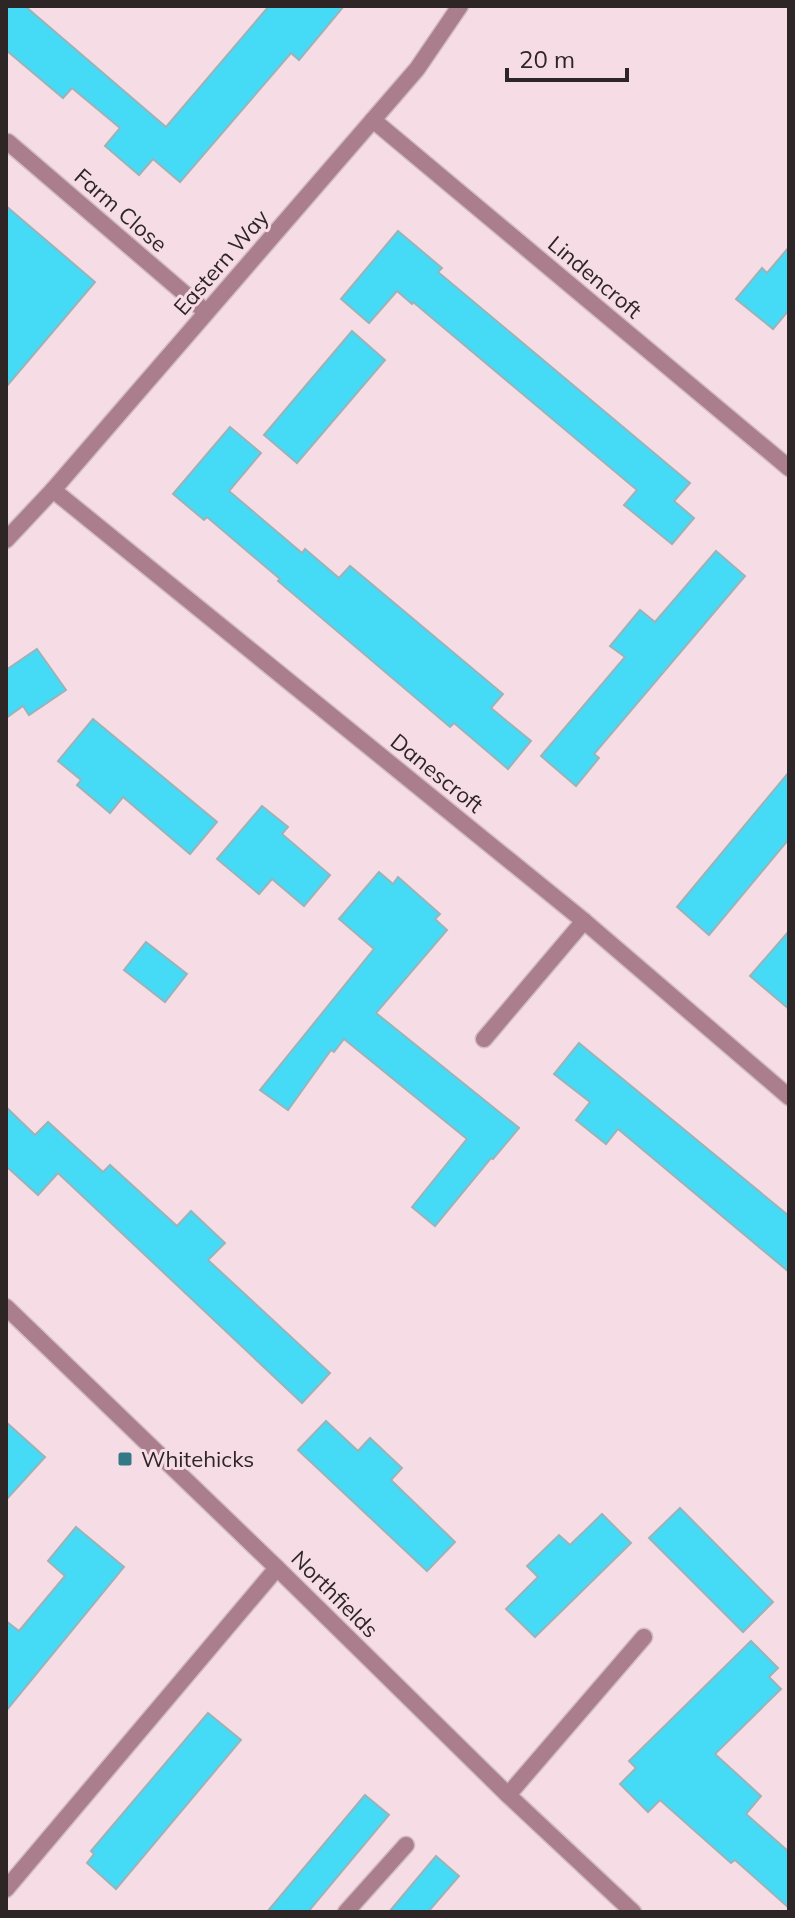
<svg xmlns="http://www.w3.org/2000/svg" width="795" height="1918" viewBox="0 0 795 1918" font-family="Mulish,sans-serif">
	<rect width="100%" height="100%" fill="#f6dde5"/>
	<!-- building -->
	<g fill="#45dbf7" stroke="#9ab3b9" stroke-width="2">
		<path d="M6,6H25L166,127L269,6H344L299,60L291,53L180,182L153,159L139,175L105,146L120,128L72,88L63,98L6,50Z"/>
		<path d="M6,206L95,282L6,387Z"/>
		<path d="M398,231L442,268L438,272L690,483L674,501L694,518L672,544L624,505L637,490L413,302L412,304L397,291L369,323L341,299Z"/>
		<path d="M789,247V310L773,329L736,299L762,268L767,273Z"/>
		<path d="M352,331L385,360L297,463L264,435Z"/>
		<path d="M230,427L261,453L229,491L302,553L305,549L339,578L350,566L503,694L491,708L531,741L508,769L454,723L450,727L278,581L280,579L207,517L204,520L173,494Z"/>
		<path d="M716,551L745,576L594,754L599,758L576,786L541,756L625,657L610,646L640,610L655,622Z"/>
		<path d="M37,649L66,690L29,715L23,706L6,718V670Z"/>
		<path d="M93,719L217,822L190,854L123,797L110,813L77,785L81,780L58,761Z"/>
		<path d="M789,772V839L709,935L677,907Z"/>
		<path d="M262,806L288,827L282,834L330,875L304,906L272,879L259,894L217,859Z"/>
		<path d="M379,872L393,884L398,877L440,914L435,919L447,930L376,1013L519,1128L493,1159L491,1158L435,1226L412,1207L467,1139L344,1039L334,1052L331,1050L288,1110L260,1090L374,949L339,919Z"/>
		<path d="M789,931V1009L750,976Z"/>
		<path d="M146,942L187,974L165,1002L124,970Z"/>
		<path d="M579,1043L789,1216V1272L618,1129L606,1144L576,1120L590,1102L554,1074Z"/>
		<path d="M6,1107L35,1135L48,1122L103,1172L110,1165L177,1226L191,1211L225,1243L208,1260L330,1373L302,1403L58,1173L38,1195L6,1166Z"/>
		<path d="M326,1421L358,1451L370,1438L402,1468L391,1480L455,1542L427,1571L298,1450Z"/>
		<path d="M6,1422L45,1457L6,1500Z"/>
		<path d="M680,1508L773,1602L743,1632L649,1538Z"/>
		<path d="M602,1514L631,1543L535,1637L506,1609L538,1577L527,1566L559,1535L570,1545Z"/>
		<path d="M76,1527L124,1567L6,1711V1621L19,1631L65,1576L48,1561Z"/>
		<path d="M751,1641L778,1668L769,1677L781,1689L715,1754L761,1796L746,1814L789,1852V1908L735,1860L731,1863L660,1800L648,1812L620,1784L636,1768L629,1761Z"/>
		<path d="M208,1713L241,1740L116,1889L87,1863L94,1854L91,1851Z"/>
		<path d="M365,1795L389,1815L308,1912H267Z"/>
		<path d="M436,1856L459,1876L428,1912H389Z"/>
	</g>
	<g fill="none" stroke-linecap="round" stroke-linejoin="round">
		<!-- service casing -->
		<g stroke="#d2bcc3" stroke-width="19">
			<g id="service">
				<path d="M484,1039L584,921"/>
				<path d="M508,1795L644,1637"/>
				<path d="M346,1912L406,1845"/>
			</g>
		</g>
		<!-- minor casing -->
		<g stroke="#d2bcc3" stroke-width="19">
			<g id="minor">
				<path d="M373,120L789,468"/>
				<path d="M8,142L206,312"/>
				<path d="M53,490L584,921L789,1097"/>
				<path d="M6,540L53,490L417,69L460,6"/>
				<path d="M6,1307L277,1568L508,1795L633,1912"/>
				<path d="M6,1889L277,1568"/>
			</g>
		</g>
		<!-- service -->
		<use href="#service" stroke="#aa7e8c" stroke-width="16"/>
		<!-- minor -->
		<use href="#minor" stroke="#aa7e8c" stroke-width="16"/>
	</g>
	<!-- markers -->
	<rect fill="#337886" stroke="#f6dde5" stroke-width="3" x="117" y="1451" width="16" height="16" rx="4"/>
	<g text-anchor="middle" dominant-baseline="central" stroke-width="6" stroke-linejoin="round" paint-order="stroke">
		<!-- street labels -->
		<g font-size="22" fill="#2e2527" stroke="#f6dde5">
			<text transform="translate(121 210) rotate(41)">Farm Close</text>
			<text transform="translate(221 262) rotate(-49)">Eastern Way</text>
			<text transform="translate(595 277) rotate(40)">Lindencroft</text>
			<text transform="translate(437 773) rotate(39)">Danescroft</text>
			<text transform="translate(335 1594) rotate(45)">Northfields</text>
		</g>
		<!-- poi labels -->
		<g font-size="22" fill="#2e2527" stroke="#f6dde5" text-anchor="start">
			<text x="141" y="1459">Whitehicks</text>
		</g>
	</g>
	<!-- border -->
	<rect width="795" height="1918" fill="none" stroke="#2e2527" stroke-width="16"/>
	<!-- scale -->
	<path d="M507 68v12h120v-12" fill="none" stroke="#2e2527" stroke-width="4"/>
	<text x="519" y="68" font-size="24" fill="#2e2527" stroke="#f6dde5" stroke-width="6" paint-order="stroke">20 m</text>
</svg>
